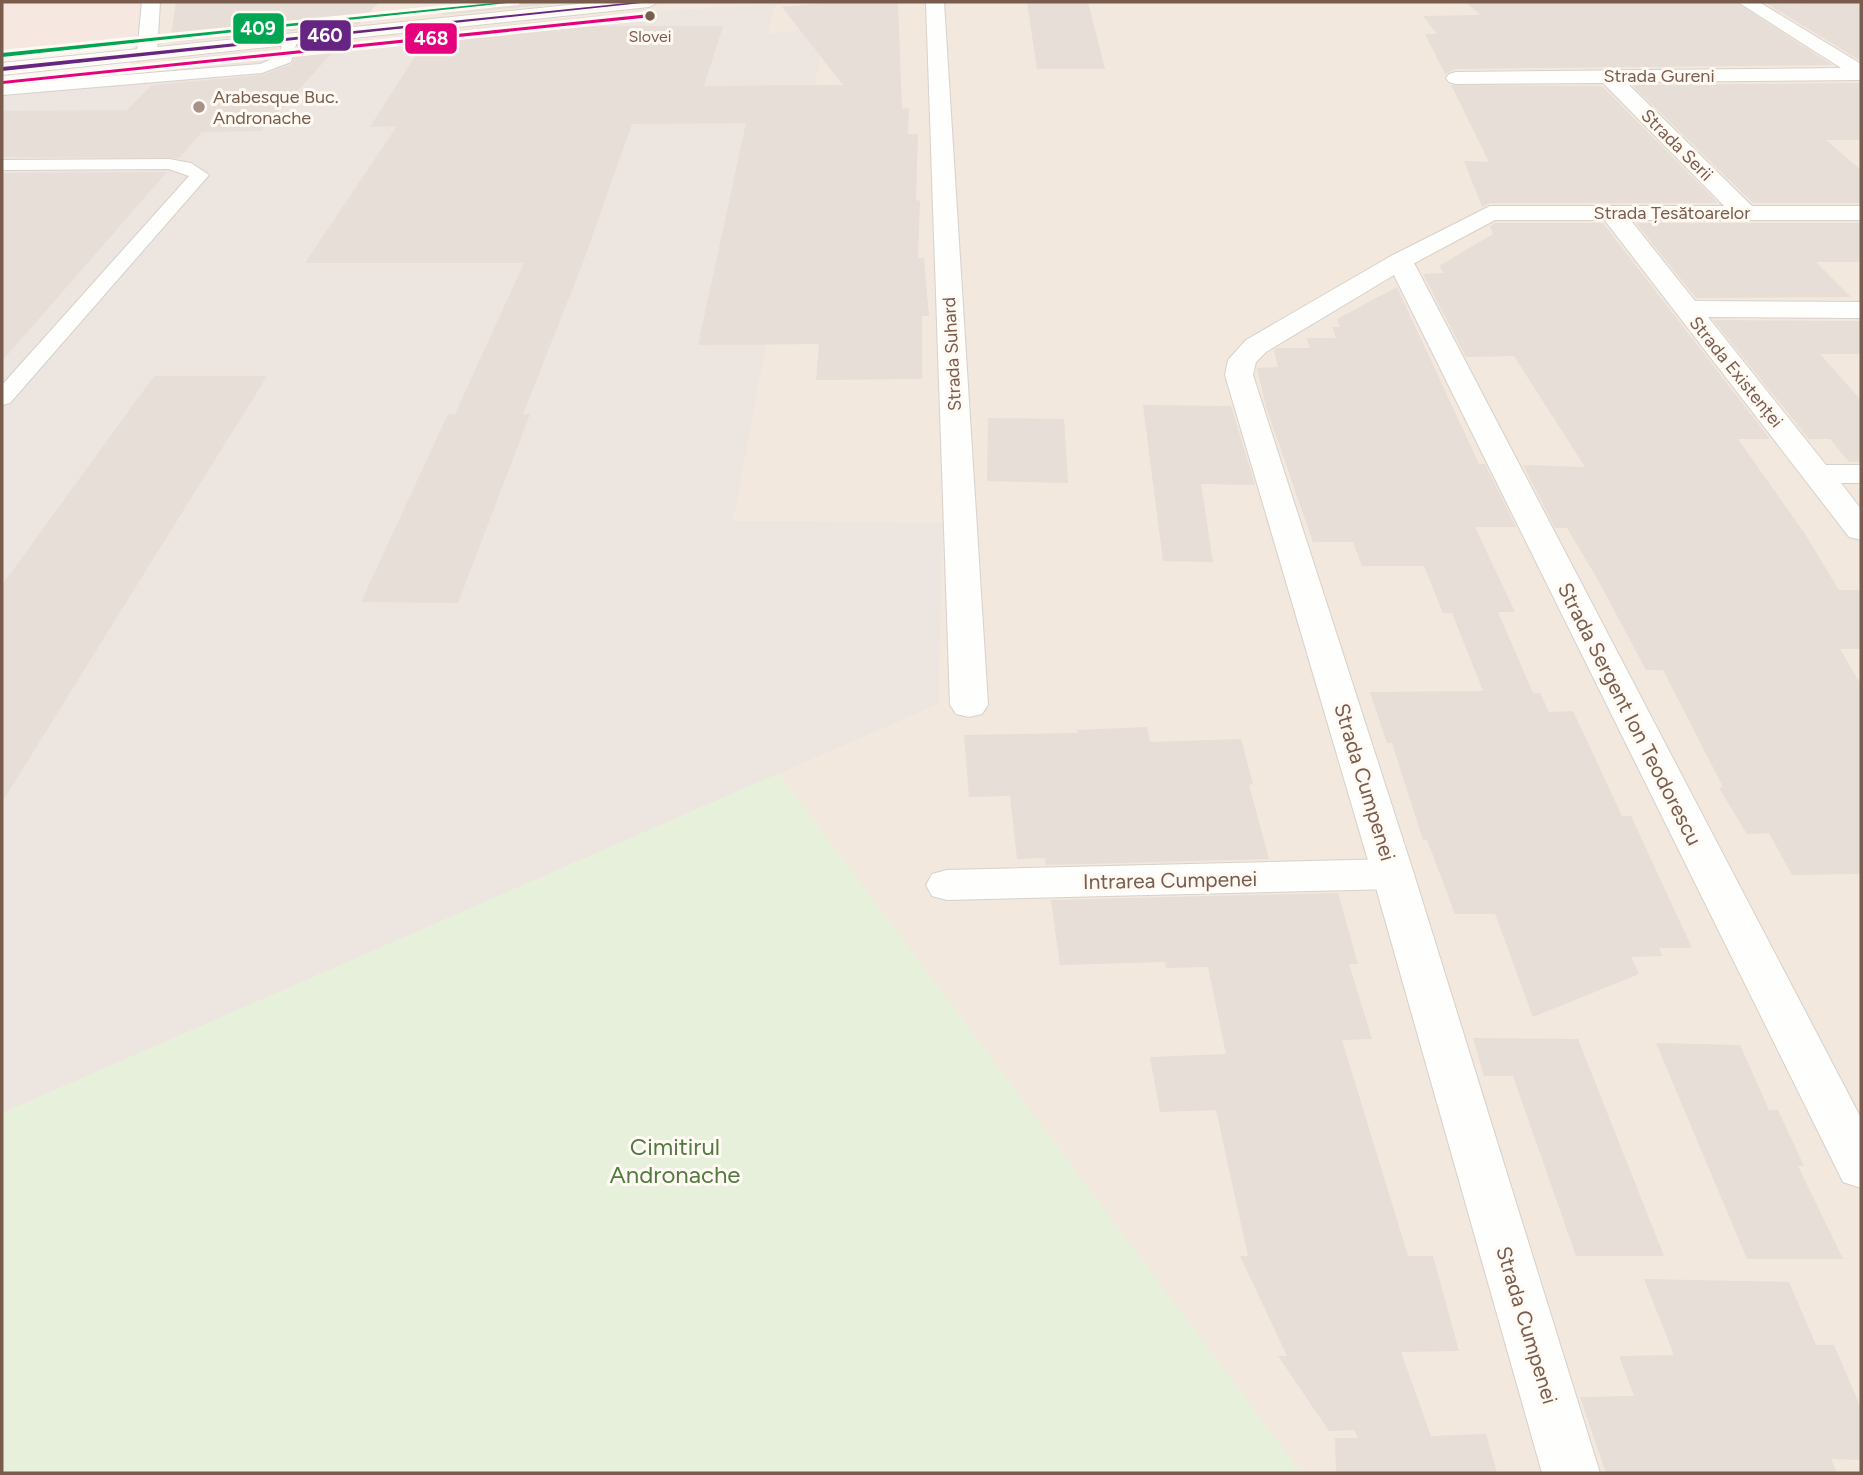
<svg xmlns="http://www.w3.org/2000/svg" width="1863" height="1475" viewBox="0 0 1863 1475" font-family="Figtree,sans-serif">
	<rect width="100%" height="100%" fill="#f9f5f0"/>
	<!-- residential -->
	<path fill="#f2e8de" d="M137,2H1861V1473H2V79L130,65L136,40Z"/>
	<!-- commercial -->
	<path fill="#f6e8e1" d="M2,2H137L136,40L2,52Z"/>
	<!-- industrial -->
	<path fill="#ede5e0" d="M776,4L767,33L825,30L733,521L943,523L938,704L2,1113V80L666,11Z"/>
	<!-- green -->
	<path fill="#e7f0db" d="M779,773L1301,1473H2V1113Z"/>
	<!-- building -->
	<g fill="#e6ded7">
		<path d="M176,2H379L359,24L170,43Z"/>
		<path d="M450,2H575L441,15Z"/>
		<path d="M836,2H898L902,109L909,108L908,134H918L916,200L920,201L918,258H924L929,316H922V379L816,380L819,344L698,345L746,123L632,124L582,265L523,414H530L458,603L361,602L448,414H455L524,263H305L397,126L370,127L430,33L602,15L603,26H723L704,86L843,85L782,7Z"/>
		<path d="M1027,2H1088L1105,69H1037Z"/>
		<path d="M1465,2H1736L1832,65L1456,69L1445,74L1425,34H1437L1423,16L1481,15Z"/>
		<path d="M1764,2H1776V4L1861,2V61Z"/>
		<path d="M342,42L261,131L202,132L179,158L2,157V111L127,110L152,85L263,75L292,64L298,46Z"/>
		<path d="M278,49L277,54L259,61L167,69L168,60Z"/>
		<path d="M1861,83V140H1826L1861,170V203H1753L1632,85Z"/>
		<path d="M1451,85L1602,86L1718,203H1490L1482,207L1464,161L1489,162Z"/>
		<path d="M167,172L2,361V173Z"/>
		<path d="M1496,223H1603L1770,439H1738L1805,534L1839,590H1861V649H1840L1861,685V874L1792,875L1769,833L1747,834L1719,788L1723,787L1663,670H1646L1598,580L1567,528H1555L1523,465L1585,467L1514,356L1466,357L1423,274L1444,273L1439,266L1493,234L1490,226Z"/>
		<path d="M1636,223H1861V262H1816L1851,297L1696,298Z"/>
		<path d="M1397,287L1479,464H1485L1516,527H1475L1515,612H1498L1533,693H1540L1549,712L1573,711L1622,816H1631L1692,948H1659L1663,956L1631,957L1639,974L1533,1017L1495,914H1455L1427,840H1423L1392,743H1387L1370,692L1483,691L1452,613H1443L1424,566H1362L1353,542H1313L1266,407L1257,368L1278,367L1274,350L1277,348H1310L1306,338H1336L1332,327H1340L1337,319Z"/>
		<path d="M1713,320L1860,321L1861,354H1820L1861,400V462H1849L1830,439H1809Z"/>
		<path d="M154,376H267L2,802V585Z"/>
		<path d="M1143,405L1231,406L1255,485L1201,484L1213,562L1163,561Z"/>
		<path d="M988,418L1064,419L1068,483L987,481Z"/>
		<path d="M1147,727L1150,742L1241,739L1253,784L1249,785L1269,859L1046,865L1045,858L1017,859L1010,796L969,797L964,735L1078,733L1077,730Z"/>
		<path d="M1338,893L1358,964H1349L1372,1039L1342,1040L1408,1256H1433L1459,1351L1401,1352L1431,1436L1486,1434L1497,1473H1336L1335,1438H1358L1354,1430L1329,1431L1278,1356H1287L1240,1256H1248L1216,1110L1160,1112L1150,1057L1226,1054L1208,967L1166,968L1165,962L1060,965L1051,900Z"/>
		<path d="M1473,1038L1578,1039L1664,1256H1576L1513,1076H1484Z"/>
		<path d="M1656,1043L1740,1045L1769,1110H1778L1804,1166H1798L1843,1259H1747Z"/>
		<path d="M1644,1279L1789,1282L1816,1345H1834L1861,1408V1460L1831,1459L1837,1473H1606L1580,1397L1634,1396L1619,1356L1674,1355Z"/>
	</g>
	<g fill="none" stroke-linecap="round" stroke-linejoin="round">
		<!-- service casing -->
		<g stroke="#d7d1cb" stroke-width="2">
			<g id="service">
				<path d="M291,34L298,38L291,62L262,73L2,95V85L260,64L279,56L284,38Z"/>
				<path d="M169,159L191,163L209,175L10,403L2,405V385L189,176L169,169L2,170V160Z"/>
			</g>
		</g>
		<!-- minor casing -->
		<g stroke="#d7d1cb" stroke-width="2">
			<g id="minor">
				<path d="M142,2H160L157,53L147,59L137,53Z"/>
				<path d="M926,2H944L988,705L982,714L969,717L956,714L950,705Z"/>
				<path d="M1738,2H1759L1861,64V80L1626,82L1754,208L1757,213L1754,218L1745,220L1736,218L1603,83L1456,84L1449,82L1446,78L1449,74L1456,72L1841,68Z"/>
				<path d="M1612,206L1621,208L1695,301L1861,302V318L1708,317L1826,465H1861V483H1841L1861,509V540L1849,537L1603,218L1600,213L1603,208Z"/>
				<path d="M1400,253L1409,256L1413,261L1861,1118V1188L1843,1182L1387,261L1391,256Z"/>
				<path d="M1393,859L1408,863L1414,874L1408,885L1393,889L947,900L932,896L926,885L932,874L947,870Z"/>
			</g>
		</g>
		<!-- tertiary casing -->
		<g stroke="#d7d1cb" stroke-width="2">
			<path id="tertiary" d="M1490,206H1861V220H1495L1409,266L1266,352L1256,362L1253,375L1414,874L1600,1473H1542L1372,874L1225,375L1228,360L1246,340L1391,256Z"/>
		</g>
		<!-- secondary casing -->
		<g stroke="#d9d2cb" stroke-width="2">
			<path id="secondary" d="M598,2H658L649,7L2,75V63Z"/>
		</g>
		<!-- service -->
		<use href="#service" fill="#fefefd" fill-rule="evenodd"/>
		<!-- minor -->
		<use href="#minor" fill="#fefefd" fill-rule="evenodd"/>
		<!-- tertiary -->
		<use href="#tertiary" fill="#fefefd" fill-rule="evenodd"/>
		<!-- secondary -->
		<use href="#secondary" fill="#fefefd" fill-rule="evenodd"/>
		<!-- bus-1 casing -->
		<g stroke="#fffaf3" stroke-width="6">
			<path id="bus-1" d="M637,2H651L2,71V67Z"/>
		</g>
		<!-- bus-2 casing -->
		<g stroke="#fffaf3" stroke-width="6">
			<path id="bus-2" d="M650,14L652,17L2,84L3,81Z"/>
		</g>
		<!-- bus-3 casing -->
		<g stroke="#fffaf3" stroke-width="6">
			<path id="bus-3" d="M503,2H517L2,57V53Z"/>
		</g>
		<!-- bus-1 -->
		<use href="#bus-1" fill="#662483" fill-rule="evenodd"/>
		<!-- bus-2 -->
		<use href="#bus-2" fill="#e5007d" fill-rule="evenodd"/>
		<!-- bus-3 -->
		<use href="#bus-3" fill="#00a651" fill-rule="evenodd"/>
	</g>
	<!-- markers -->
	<circle fill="#7a5c4d" stroke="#fffaf3" stroke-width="2.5" cx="650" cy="16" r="6"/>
	<circle fill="#a69286" stroke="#fffaf3" stroke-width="2.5" cx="199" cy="107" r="7"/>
	<g text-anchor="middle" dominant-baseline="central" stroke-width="6" stroke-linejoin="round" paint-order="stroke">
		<!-- far-bus labels -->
		<g font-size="16" fill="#7a5c4d" stroke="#fffaf3">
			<text x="650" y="36">Slovei</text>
		</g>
		<!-- far-street labels -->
		<g font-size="18" fill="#7a5c4d" stroke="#fffaf3">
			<text x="1659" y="76">Strada Gureni</text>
			<text transform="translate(1677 145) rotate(45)">Strada Serii</text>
			<text x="1672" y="213">Strada Țesătoarelor</text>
			<text transform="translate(952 354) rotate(-93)">Strada Suhard</text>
			<text transform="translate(1736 372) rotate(51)">Strada Existenței</text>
		</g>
		<!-- far-poi labels -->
		<g font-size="18" fill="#7a5c4d" stroke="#fffaf3" text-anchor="start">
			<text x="213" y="97">Arabesque Buc.<tspan x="213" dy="21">Andronache</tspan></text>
		</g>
		<!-- street labels -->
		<g font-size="21" fill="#7a5c4d" stroke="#fffaf3">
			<text transform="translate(1630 714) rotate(63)">Strada Sergent Ion Teodorescu</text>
			<text transform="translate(1365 782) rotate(73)">Strada Cumpenei</text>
			<text transform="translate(1170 880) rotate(-1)">Intrarea Cumpenei</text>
			<text transform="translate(1527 1325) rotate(73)">Strada Cumpenei</text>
		</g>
		<!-- near-park labels -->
		<g font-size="24" fill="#537a41" stroke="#fffaf3">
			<text x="675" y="1146">Cimitirul<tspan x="675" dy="28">Andronache</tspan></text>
		</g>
	</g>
	<g stroke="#fffaf3" stroke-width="2.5">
		<rect x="232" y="12" width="53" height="33" rx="7" fill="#00a651"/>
		<rect x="299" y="19" width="53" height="33" rx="7" fill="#662483"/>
		<rect x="404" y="22" width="54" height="33" rx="7" fill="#e5007d"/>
	</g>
	<g font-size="19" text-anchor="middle" font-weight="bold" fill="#fff">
		<text x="258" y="35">409</text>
		<text x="325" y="42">460</text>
		<text x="431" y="45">468</text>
	</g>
	<!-- border -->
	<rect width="1863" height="1475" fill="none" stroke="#7a5c4d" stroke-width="7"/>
</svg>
